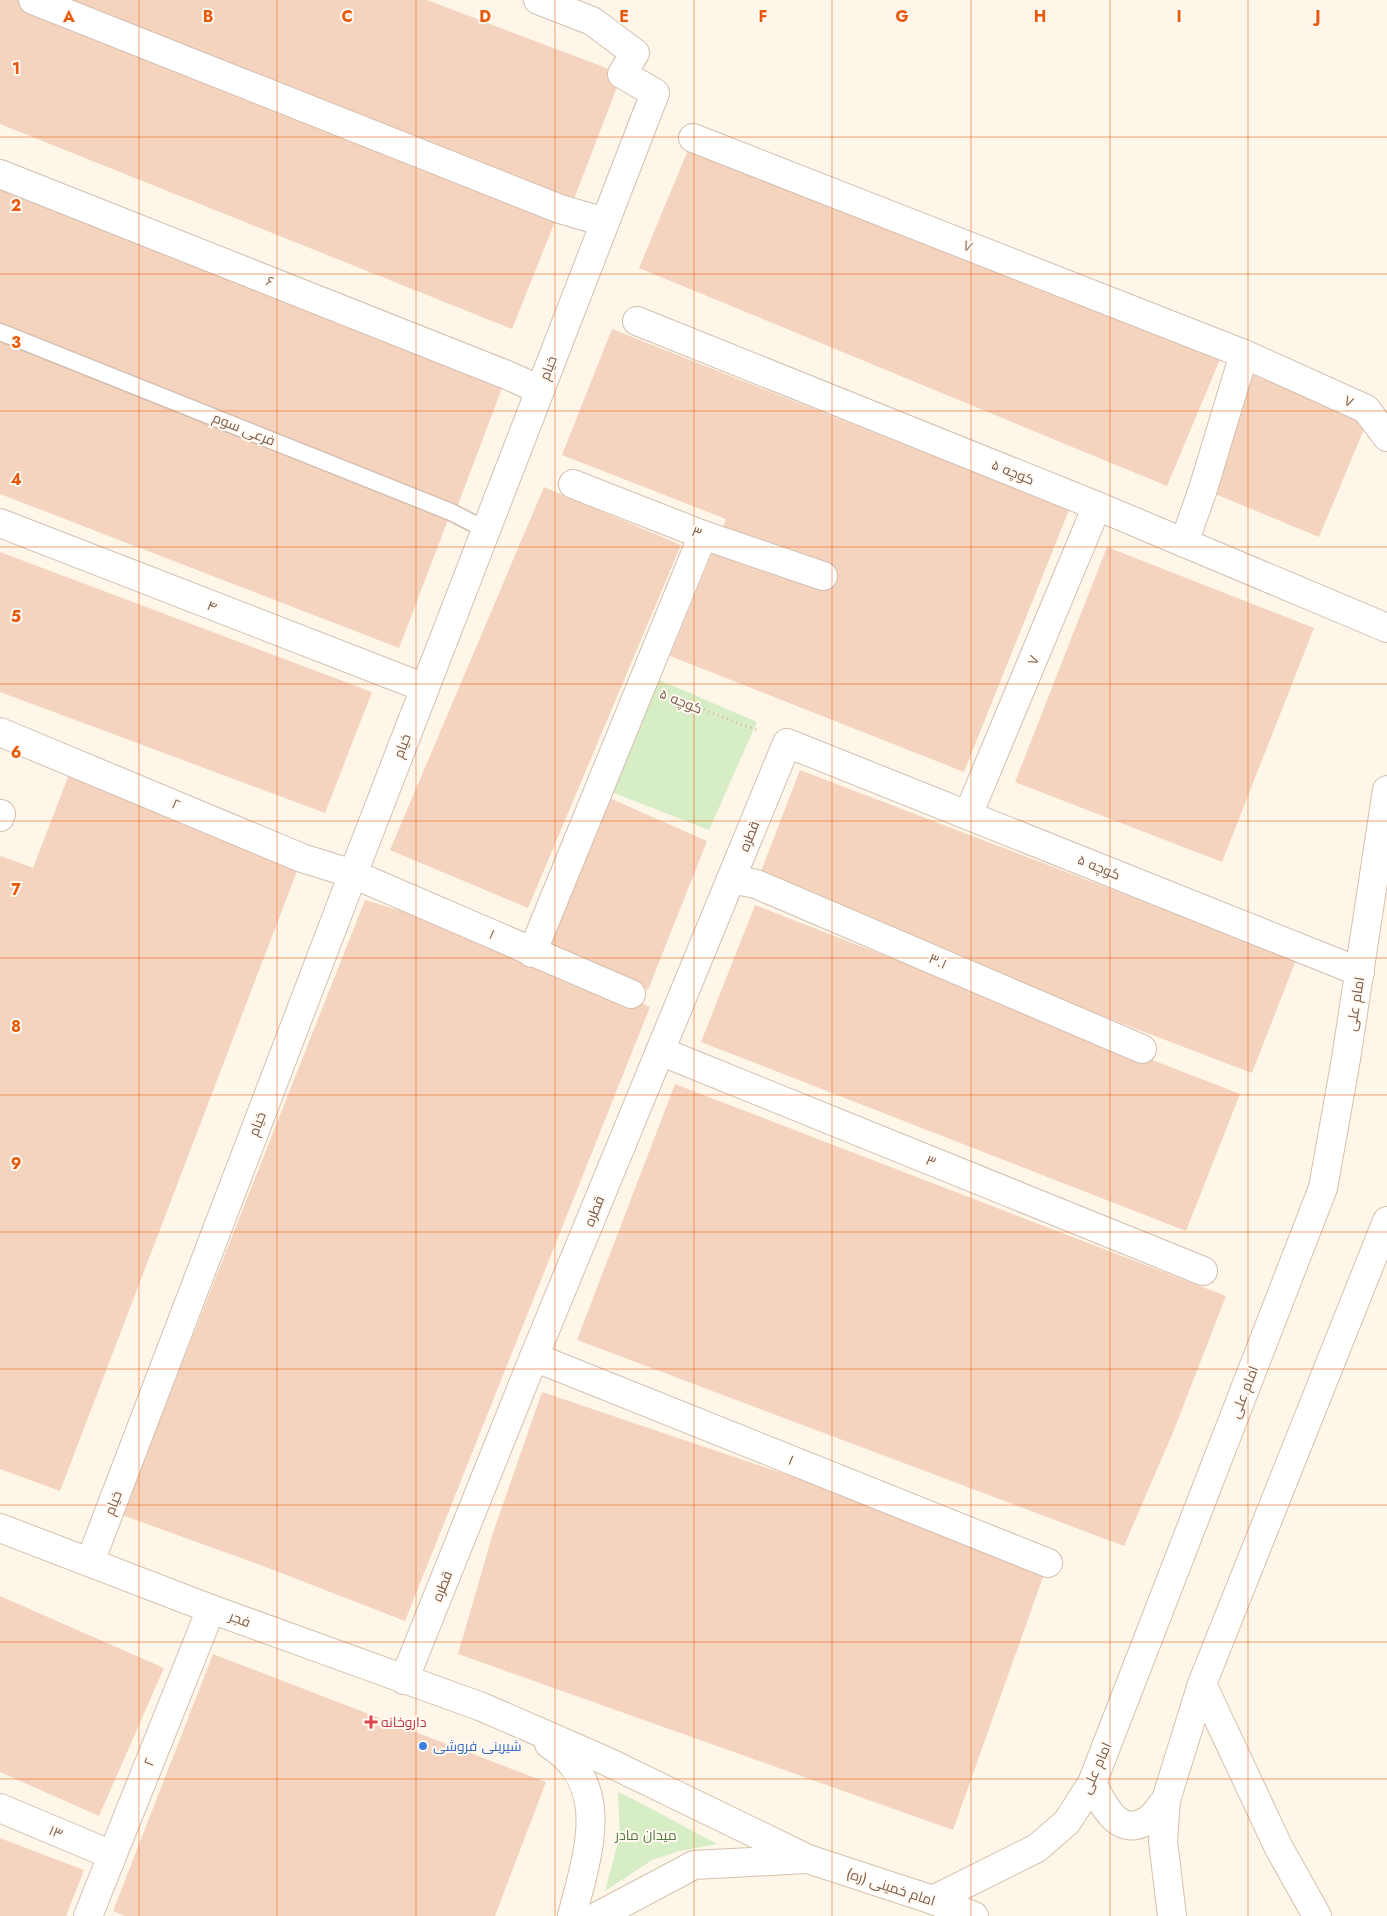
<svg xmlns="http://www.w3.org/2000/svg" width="1387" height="1916" viewBox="0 0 1387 1916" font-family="Jost,Cairo,sans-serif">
	<rect width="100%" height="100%" fill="#fef6e9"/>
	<!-- green -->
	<g fill="#d6edc5">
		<path d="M655,678L757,722L709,830L606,790Z"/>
		<path d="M618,1792L629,1797L717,1844L680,1851L652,1860L605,1891L620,1835Z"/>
	</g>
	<!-- building -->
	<g fill="#f5d4bf">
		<path d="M0,0H38L560,209L512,329L0,124Z"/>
		<path d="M51,0H427L622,74L574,199Z"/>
		<path d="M693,138L1221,357L1167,486L639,268Z"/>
		<path d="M0,184L507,375L457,507L451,512L399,648L0,494Z"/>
		<path d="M612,329L1069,510L964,772L670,656L726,519L562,455Z"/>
		<path d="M1251,374L1367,422L1319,537L1203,489Z"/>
		<path d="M544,487L681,545L528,908L390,850Z"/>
		<path d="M1107,547L1314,628L1222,862L1015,782Z"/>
		<path d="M0,552L372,692L325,813L0,692Z"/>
		<path d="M800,770L1296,960L1252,1073L756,884Z"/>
		<path d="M68,777L164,806L302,858L60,1491L0,1469V858L1,856L33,868Z"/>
		<path d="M598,793L707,841L648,990L532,953Z"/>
		<path d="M365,900L519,947L650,1007L405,1621L263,1566L122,1515Z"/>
		<path d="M755,905L1240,1094L1186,1231L701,1042Z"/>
		<path d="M675,1084L1226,1296L1174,1430L1124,1546L577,1340Z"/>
		<path d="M542,1392L1048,1563L953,1830L458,1654L493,1533Z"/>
		<path d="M0,1596L164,1668L99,1816L0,1772Z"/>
		<path d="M213,1654L546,1782L495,1916H125L113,1911Z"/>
		<path d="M0,1838L84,1870L66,1916H0Z"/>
	</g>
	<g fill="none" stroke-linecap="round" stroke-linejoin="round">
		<!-- lane casing -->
		<g stroke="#d4bfb0" stroke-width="19">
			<path id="lane" d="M0,332L451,512L486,530"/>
		</g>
		<!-- street casing -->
		<g stroke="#d4bfb0" stroke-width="30">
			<g id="street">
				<path d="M33,0L560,209L605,222"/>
				<path d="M693,138L1244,354L1366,409L1387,437"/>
				<path d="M0,174L507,375L540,390"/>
				<path d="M637,321L1097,506L1387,628"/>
				<path d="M573,484L703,535L823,576"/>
				<path d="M0,523L425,688"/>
				<path d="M1184,543L1203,489L1244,354"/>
				<path d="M0,732L302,858L353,874L631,994"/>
				<path d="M968,815L1097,506"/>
				<path d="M0,817L1,814"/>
				<path d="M731,879L756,884L1142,1049"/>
				<path d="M532,953L703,535"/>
				<path d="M660,1051L1203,1271"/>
				<path d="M534,1357L1048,1563"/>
				<path d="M90,1562L353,874L655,93L622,74L635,53L592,21L538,0"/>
				<path d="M404,1680L534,1357L787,743L1360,972"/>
				<path d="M0,1808L112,1855"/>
				<path d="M88,1916L211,1609"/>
			</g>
		</g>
		<!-- secondary casing -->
		<g stroke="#d7c0ac" stroke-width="30">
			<g id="secondary">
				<path d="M0,1528L211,1609L482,1707L606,1761L808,1859L933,1900L974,1916"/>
				<path d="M1202,1684L1279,1848L1317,1916"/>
				<path d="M549,1744C614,1785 587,1856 572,1916"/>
				<path d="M1092,1783C1103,1804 1118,1839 1148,1820C1155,1816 1160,1806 1166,1800"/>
				<path d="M933,1900L1037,1848L1067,1822L1092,1783L1323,1188L1346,1059L1387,790"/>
				<path d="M598,1916L694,1865L807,1859"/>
				<path d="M1172,1916L1163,1841L1166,1800L1202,1684L1387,1221"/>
			</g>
		</g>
		<!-- path -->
		<path stroke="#dbb7a1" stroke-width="3" stroke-dasharray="1 4" stroke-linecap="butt" d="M671,697L756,730"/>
		<!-- lane -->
		<use href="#lane" stroke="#fff" stroke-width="16"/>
		<!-- street -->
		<use href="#street" stroke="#fff" stroke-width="28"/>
		<!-- secondary -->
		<use href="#secondary" stroke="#fff" stroke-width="28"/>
	</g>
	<!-- grid -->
	<path fill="none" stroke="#e8590c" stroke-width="1" stroke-opacity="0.55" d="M139,0V1916M277,0V1916M416,0V1916M555,0V1916M694,0V1916M832,0V1916M971,0V1916M1110,0V1916M1248,0V1916M0,137H1387M0,274H1387M0,411H1387M0,547H1387M0,684H1387M0,821H1387M0,958H1387M0,1095H1387M0,1232H1387M0,1369H1387M0,1505H1387M0,1642H1387M0,1779H1387"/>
	<!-- markers -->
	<path fill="#e0444e" stroke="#fff9f1" stroke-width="2" d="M368.5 1714.5h5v5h5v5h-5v5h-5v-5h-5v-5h5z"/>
	<circle fill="#3f7fe0" stroke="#fff9f1" stroke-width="2" cx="423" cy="1746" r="5"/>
	<g text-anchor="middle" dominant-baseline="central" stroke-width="4" stroke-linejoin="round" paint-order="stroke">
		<!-- street labels -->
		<g font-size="14" fill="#7b5b4a" stroke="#fff9f1">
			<text transform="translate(968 246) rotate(21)">۷</text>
			<text transform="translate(270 281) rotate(22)">۶</text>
			<text transform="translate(548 368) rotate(-69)">خیام</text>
			<text transform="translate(1349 401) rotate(24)">۷</text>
			<text transform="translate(244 429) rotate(22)">فرعی سوم</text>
			<text transform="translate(1013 472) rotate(22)">کوچه ۵</text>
			<text transform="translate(697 532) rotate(21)">۳</text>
			<text transform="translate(212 606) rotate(21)">۴</text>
			<text transform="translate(1033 660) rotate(-67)">۷</text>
			<text transform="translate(681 701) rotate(22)">کوچه ۵</text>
			<text transform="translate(402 746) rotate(-69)">خیام</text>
			<text transform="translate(176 804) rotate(23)">۲</text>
			<text transform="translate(749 836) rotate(-68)">قطره</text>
			<text transform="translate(1099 867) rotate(22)">کوچه ۵</text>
			<text transform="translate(492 934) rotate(24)">۱</text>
			<text transform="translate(938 961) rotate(23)">۳.۱</text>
			<text transform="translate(1355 1004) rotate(-81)">امام علی</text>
			<text transform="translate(257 1124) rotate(-69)">خیام</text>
			<text transform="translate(931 1161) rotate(22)">۳</text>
			<text transform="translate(594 1211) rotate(-68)">قطره</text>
			<text transform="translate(1244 1392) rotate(-69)">امام علی</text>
			<text transform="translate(791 1460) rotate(22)">۱</text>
			<text transform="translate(113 1503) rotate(-69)">خیام</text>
			<text transform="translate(442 1586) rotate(-68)">قطره</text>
			<text transform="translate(240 1619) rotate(20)">فجر</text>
			<text transform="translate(149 1762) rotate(-68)">۲</text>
			<text transform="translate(1096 1768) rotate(-66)">امام علی</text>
			<text transform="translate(56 1832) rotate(23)">۱۳</text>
			<text transform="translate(891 1887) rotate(18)">امام خمینی (ره)</text>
		</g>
		<!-- health labels -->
		<g font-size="14" fill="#be3a42" stroke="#fff9f1" text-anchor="start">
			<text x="381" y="1722">داروخانه</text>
		</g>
		<!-- shop labels -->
		<g font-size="14" fill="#366cbe" stroke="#fff9f1" text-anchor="start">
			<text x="433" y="1746">شیرینی فروشی</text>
		</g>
		<!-- park labels -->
		<g font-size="14" fill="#507b3e" stroke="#fff9f1">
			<text x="646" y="1835">میدان مادر</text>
		</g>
	</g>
	<g font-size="16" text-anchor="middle" font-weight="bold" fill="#e8590c" stroke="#fff9f1" stroke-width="4" stroke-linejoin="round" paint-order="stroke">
		<text x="69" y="22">A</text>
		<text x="208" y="22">B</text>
		<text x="347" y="22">C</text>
		<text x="485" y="22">D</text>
		<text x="624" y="22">E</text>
		<text x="763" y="22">F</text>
		<text x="902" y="22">G</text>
		<text x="1040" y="22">H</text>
		<text x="1179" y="22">I</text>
		<text x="1318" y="22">J</text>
		<text x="16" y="74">1</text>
		<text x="16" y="211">2</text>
		<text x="16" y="348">3</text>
		<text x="16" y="485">4</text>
		<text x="16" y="622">5</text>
		<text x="16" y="758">6</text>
		<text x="16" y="895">7</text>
		<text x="16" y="1032">8</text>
		<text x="16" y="1169">9</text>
	</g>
</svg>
